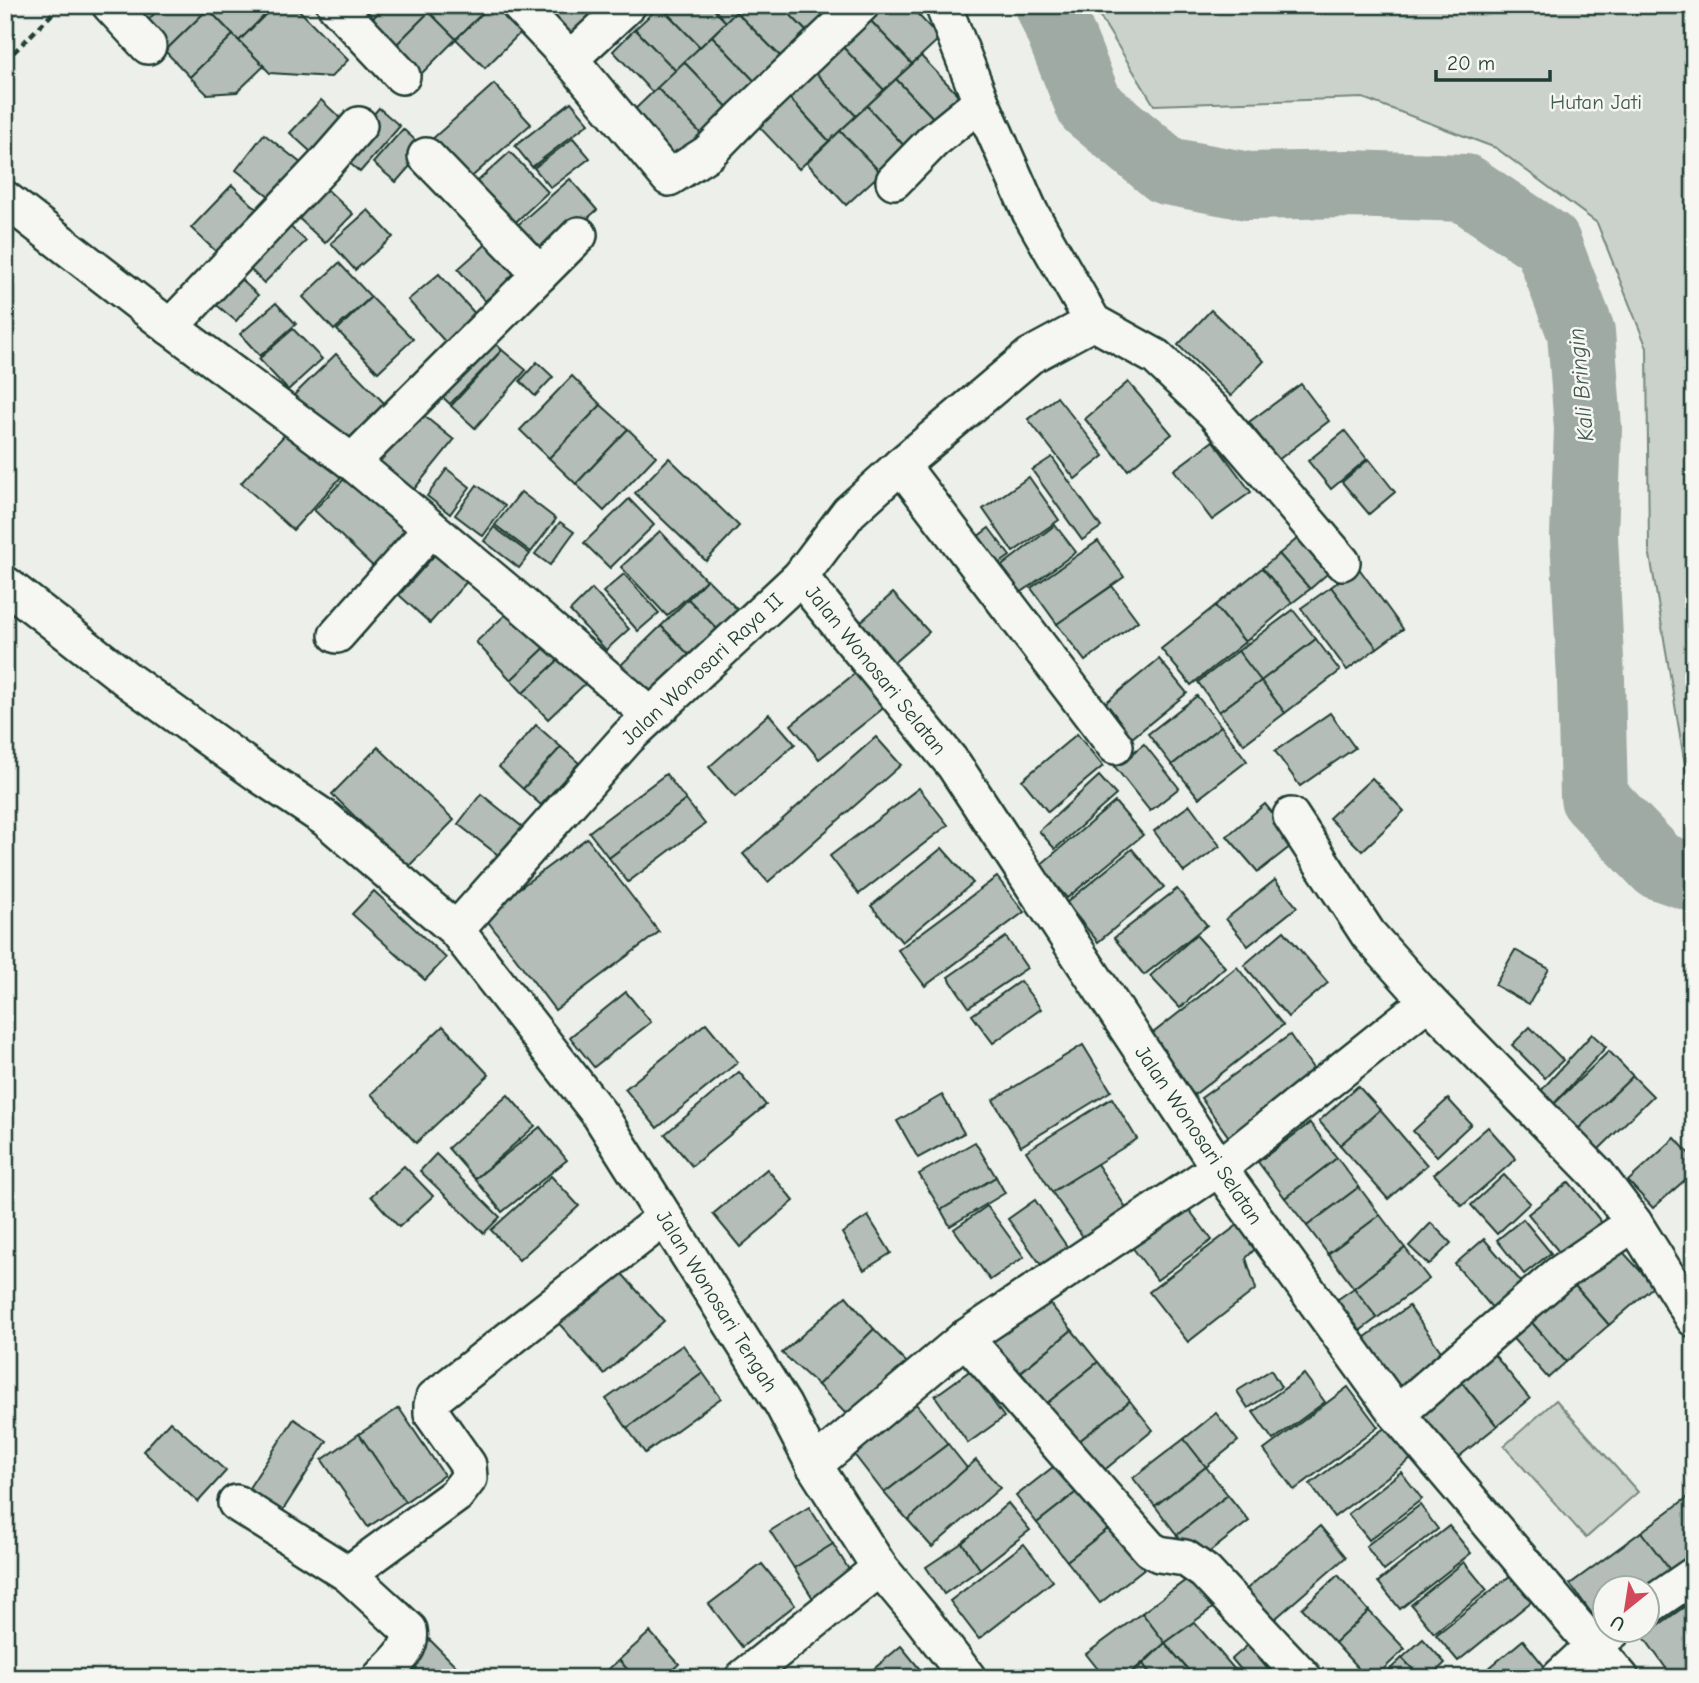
<svg xmlns="http://www.w3.org/2000/svg" width="1699" height="1683" viewBox="0 0 1699 1683" font-family="'Comic Neue',sans-serif">
	<rect width="100%" height="100%" fill="#edefea"/>
	<filter id="ink" filterUnits="userSpaceOnUse"><feTurbulence type="fractalNoise" baseFrequency=".0143" numOctaves="2"/><feDisplacementMap in="SourceGraphic" scale="14" xChannelSelector="R" yChannelSelector="G"/><feConvolveMatrix kernelMatrix="1 2 1 2 8 2 1 2 1" color-interpolation-filters="sRGB"/></filter>
	<g filter="url(#ink)">
		<!-- green -->
		<g fill="#cbd2cc" stroke="#758880" stroke-width="2">
			<path d="M1093,5H1694V802L1691,801L1649,549L1647,348L1597,223L1496,148L1363,98L1154,105Z"/>
			<path d="M1556,1400L1638,1492L1586,1538L1504,1446Z"/>
		</g>
		<g fill="none" stroke-linecap="round" stroke-linejoin="round">
			<!-- river -->
			<path stroke="#9faaa4" stroke-width="68" d="M1049,5L1090,107L1167,171L1248,186L1350,184L1465,188L1547,243L1581,332L1588,429L1584,536L1591,680L1594,798L1659,866L1694,878"/>
		</g>
		<!-- building -->
		<g fill="#b4bdb8" stroke="#1f3d34" stroke-width="2">
			<path d="M120,5H163L141,27Z"/>
			<path d="M163,5H204L208,9L165,51L141,27Z"/>
			<path d="M212,5H275L239,41L208,9Z"/>
			<path d="M275,5H294L348,60L331,77L270,73L239,41Z"/>
			<path d="M346,5H386L366,25Z"/>
			<path d="M386,5H422L429,12L391,50L366,25Z"/>
			<path d="M436,5H491L456,39L429,12Z"/>
			<path d="M491,5H504L526,27L485,68L456,39Z"/>
			<path d="M553,5H615L578,42L547,11Z"/>
			<path d="M710,5L726,22L700,47L660,6Z"/>
			<path d="M710,5H744L726,22Z"/>
			<path d="M744,5H781L812,37L786,62L736,12Z"/>
			<path d="M781,5H832L838,12L812,37Z"/>
			<path d="M873,5H909L940,38L912,64L864,14Z"/>
			<path d="M660,6L700,47L676,71L635,29Z"/>
			<path d="M208,9L233,35L190,77L165,51Z"/>
			<path d="M429,12L456,39L418,77L391,50Z"/>
			<path d="M736,12L786,62L760,87L712,36Z"/>
			<path d="M864,14L912,64L884,90L836,40Z"/>
			<path d="M635,29L676,71L653,93L613,51Z"/>
			<path d="M233,35L264,66L237,92L207,94L190,77Z"/>
			<path d="M712,36L760,87L733,113L684,62Z"/>
			<path d="M836,40L884,90L856,116L809,66Z"/>
			<path d="M921,56L961,98L936,121L896,79Z"/>
			<path d="M684,62L733,113L706,139L657,88Z"/>
			<path d="M809,66L856,116L829,141L782,90Z"/>
			<path d="M896,79L936,121L907,149L867,106Z"/>
			<path d="M494,84L531,124L466,182L430,141Z"/>
			<path d="M657,88L706,139L677,167L628,116Z"/>
			<path d="M782,90L829,141L799,169L752,119Z"/>
			<path d="M321,100L352,129L321,161L290,133Z"/>
			<path d="M571,102L589,123L532,167L515,146Z"/>
			<path d="M867,106L907,149L881,173L840,131Z"/>
			<path d="M379,108L400,126L360,172L339,154Z"/>
			<path d="M403,129L425,149L396,182L373,163Z"/>
			<path d="M840,131L881,173L846,205L807,163Z"/>
			<path d="M264,134L307,168L279,204L236,170Z"/>
			<path d="M573,138L590,158L551,188L534,168Z"/>
			<path d="M510,152L548,192L507,230L469,189Z"/>
			<path d="M316,179L353,214L325,243L288,208Z"/>
			<path d="M570,179L597,210L539,261L512,230Z"/>
			<path d="M232,185L263,215L223,258L191,228Z"/>
			<path d="M368,210L393,237L355,270L331,243Z"/>
			<path d="M285,222L306,241L264,283L245,264Z"/>
			<path d="M491,240L518,273L485,301L458,269Z"/>
			<path d="M339,263L371,297L334,330L303,297Z"/>
			<path d="M439,274L479,318L448,345L408,300Z"/>
			<path d="M236,275L258,295L236,321L213,302Z"/>
			<path d="M371,297L413,339L378,372L337,330Z"/>
			<path d="M276,303L296,324L260,356L240,334Z"/>
			<path d="M1211,310L1264,361L1231,396L1178,345Z"/>
			<path d="M293,329L322,359L288,390L259,359Z"/>
			<path d="M486,334L502,350L450,404L434,389Z"/>
			<path d="M502,350L526,370L475,428L451,406Z"/>
			<path d="M336,354L389,408L345,450L293,396Z"/>
			<path d="M537,362L553,377L535,396L520,381Z"/>
			<path d="M572,376L601,405L549,458L520,430Z"/>
			<path d="M1128,382L1172,434L1128,470L1085,419Z"/>
			<path d="M1301,384L1329,421L1278,460L1249,422Z"/>
			<path d="M1057,397L1104,456L1075,479L1028,419Z"/>
			<path d="M601,405L628,429L576,484L549,458Z"/>
			<path d="M418,411L454,440L411,493L375,463Z"/>
			<path d="M291,428L342,476L293,530L241,483Z"/>
			<path d="M628,429L656,456L604,511L576,484Z"/>
			<path d="M1345,431L1367,459L1331,489L1308,461Z"/>
			<path d="M1213,441L1251,492L1212,520L1174,470Z"/>
			<path d="M1052,457L1101,527L1082,540L1032,470Z"/>
			<path d="M669,458L739,526L706,561L635,493Z"/>
			<path d="M1369,459L1395,492L1369,514L1342,482Z"/>
			<path d="M447,469L470,487L450,514L427,496Z"/>
			<path d="M351,472L416,536L380,573L314,510Z"/>
			<path d="M1029,477L1059,520L1013,552L983,509Z"/>
			<path d="M477,485L505,506L483,536L455,515Z"/>
			<path d="M521,492L556,519L531,552L495,525Z"/>
			<path d="M629,499L654,525L610,568L584,543Z"/>
			<path d="M560,522L574,532L550,565L535,554Z"/>
			<path d="M1055,525L1076,552L1015,597L995,571Z"/>
			<path d="M494,527L530,554L519,568L484,541Z"/>
			<path d="M989,528L1010,556L993,568L973,540Z"/>
			<path d="M660,531L706,580L667,616L621,567Z"/>
			<path d="M1304,533L1334,568L1310,589L1279,554Z"/>
			<path d="M1098,541L1124,577L1057,624L1031,588Z"/>
			<path d="M440,549L471,577L430,623L399,595Z"/>
			<path d="M1279,554L1310,589L1292,603L1262,568Z"/>
			<path d="M1358,567L1403,629L1377,648L1331,587Z"/>
			<path d="M1262,568L1292,603L1245,642L1215,606Z"/>
			<path d="M624,574L659,613L638,631L603,592Z"/>
			<path d="M707,579L738,610L718,630L688,599Z"/>
			<path d="M1112,586L1138,621L1085,661L1057,624Z"/>
			<path d="M1331,587L1377,648L1347,670L1301,608Z"/>
			<path d="M592,589L629,629L606,650L570,611Z"/>
			<path d="M893,593L929,632L891,665L856,626Z"/>
			<path d="M688,599L718,630L691,657L661,626Z"/>
			<path d="M518,603L552,641L511,680L476,642Z"/>
			<path d="M1215,606L1245,642L1191,685L1161,649Z"/>
			<path d="M1293,610L1316,639L1261,681L1238,651Z"/>
			<path d="M661,626L691,657L650,697L620,666Z"/>
			<path d="M1316,639L1340,671L1285,713L1261,681Z"/>
			<path d="M552,641L565,654L523,693L511,680Z"/>
			<path d="M1238,651L1261,681L1219,712L1198,682Z"/>
			<path d="M565,654L589,680L548,719L523,693Z"/>
			<path d="M1159,659L1187,693L1127,742L1099,708Z"/>
			<path d="M858,671L886,706L819,759L791,725Z"/>
			<path d="M1261,681L1285,713L1244,744L1219,712Z"/>
			<path d="M1197,696L1221,726L1172,765L1148,734Z"/>
			<path d="M1330,713L1355,748L1300,786L1275,751Z"/>
			<path d="M769,714L795,744L735,797L709,767Z"/>
			<path d="M536,725L561,747L523,789L499,767Z"/>
			<path d="M1221,726L1247,761L1199,798L1172,765Z"/>
			<path d="M1077,734L1103,766L1048,812L1022,780Z"/>
			<path d="M876,737L901,765L768,882L743,854Z"/>
			<path d="M1144,744L1179,788L1150,811L1115,767Z"/>
			<path d="M378,747L454,820L407,868L332,794Z"/>
			<path d="M561,747L579,763L541,805L523,789Z"/>
			<path d="M666,774L686,800L609,858L589,832Z"/>
			<path d="M1099,776L1116,795L1055,849L1039,831Z"/>
			<path d="M1372,778L1404,811L1362,851L1329,818Z"/>
			<path d="M919,788L948,825L859,894L830,856Z"/>
			<path d="M481,794L525,829L502,858L458,824Z"/>
			<path d="M686,800L705,824L628,882L609,858Z"/>
			<path d="M1115,802L1143,835L1067,898L1039,866Z"/>
			<path d="M1265,804L1296,842L1258,872L1227,836Z"/>
			<path d="M1190,805L1220,846L1184,872L1154,831Z"/>
			<path d="M587,838L659,932L555,1010L483,915Z"/>
			<path d="M942,848L973,883L902,942L871,906Z"/>
			<path d="M1132,849L1164,887L1098,942L1066,903Z"/>
			<path d="M997,877L1024,912L925,986L898,950Z"/>
			<path d="M1275,880L1297,907L1248,946L1226,919Z"/>
			<path d="M1177,889L1207,925L1144,975L1114,938Z"/>
			<path d="M374,891L446,958L425,980L352,914Z"/>
			<path d="M1284,931L1328,983L1288,1017L1244,965Z"/>
			<path d="M1196,935L1225,967L1180,1008L1150,976Z"/>
			<path d="M1006,937L1027,968L969,1007L948,977Z"/>
			<path d="M1515,950L1549,969L1529,1004L1495,985Z"/>
			<path d="M1237,967L1283,1025L1194,1095L1148,1037Z"/>
			<path d="M1020,981L1041,1009L993,1043L972,1015Z"/>
			<path d="M626,992L651,1022L594,1067L570,1037Z"/>
			<path d="M706,1023L738,1062L657,1128L625,1089Z"/>
			<path d="M443,1026L489,1075L416,1143L371,1094Z"/>
			<path d="M1530,1027L1563,1060L1545,1078L1512,1045Z"/>
			<path d="M1592,1034L1606,1047L1552,1106L1538,1094Z"/>
			<path d="M1290,1035L1319,1077L1231,1140L1201,1098Z"/>
			<path d="M1083,1045L1111,1091L1021,1146L993,1100Z"/>
			<path d="M1609,1051L1633,1076L1576,1131L1552,1106Z"/>
			<path d="M739,1072L766,1105L692,1166L665,1134Z"/>
			<path d="M1633,1076L1653,1096L1596,1152L1576,1131Z"/>
			<path d="M1358,1086L1380,1110L1340,1145L1319,1121Z"/>
			<path d="M508,1095L535,1126L475,1179L448,1148Z"/>
			<path d="M942,1095L964,1133L918,1158L897,1121Z"/>
			<path d="M1112,1098L1137,1139L1052,1192L1026,1151Z"/>
			<path d="M1448,1099L1471,1124L1437,1156L1413,1131Z"/>
			<path d="M1380,1110L1427,1165L1388,1199L1340,1145Z"/>
			<path d="M1310,1123L1337,1158L1285,1198L1258,1162Z"/>
			<path d="M540,1127L567,1160L502,1212L475,1179Z"/>
			<path d="M1488,1127L1516,1159L1462,1206L1434,1174Z"/>
			<path d="M1675,1138L1694,1159V1172L1653,1208L1628,1181Z"/>
			<path d="M975,1142L996,1177L941,1210L919,1174Z"/>
			<path d="M436,1154L500,1217L484,1233L420,1171Z"/>
			<path d="M1337,1158L1359,1187L1307,1226L1285,1198Z"/>
			<path d="M1097,1164L1129,1212L1086,1241L1052,1192Z"/>
			<path d="M404,1166L433,1196L399,1227L371,1196Z"/>
			<path d="M767,1169L794,1201L740,1247L713,1214Z"/>
			<path d="M1504,1175L1530,1203L1497,1234L1471,1205Z"/>
			<path d="M551,1176L579,1206L519,1260L491,1230Z"/>
			<path d="M996,1177L1005,1193L950,1226L941,1210Z"/>
			<path d="M1569,1182L1608,1230L1568,1263L1528,1214Z"/>
			<path d="M1359,1187L1380,1215L1328,1254L1307,1226Z"/>
			<path d="M1035,1200L1068,1248L1042,1266L1008,1219Z"/>
			<path d="M987,1206L1024,1257L990,1280L954,1229Z"/>
			<path d="M1187,1207L1212,1240L1157,1280L1132,1247Z"/>
			<path d="M1380,1215L1405,1248L1354,1288L1328,1254Z"/>
			<path d="M868,1216L891,1253L864,1270L842,1233Z"/>
			<path d="M1523,1219L1551,1253L1524,1274L1497,1240Z"/>
			<path d="M1243,1221L1260,1244L1246,1258L1256,1289L1188,1342L1149,1292Z"/>
			<path d="M1431,1223L1451,1243L1429,1265L1409,1246Z"/>
			<path d="M1484,1239L1529,1291L1500,1317L1455,1264Z"/>
			<path d="M1613,1241L1654,1286L1609,1325L1569,1279Z"/>
			<path d="M1405,1248L1429,1279L1377,1318L1354,1288Z"/>
			<path d="M616,1267L664,1321L604,1374L555,1319Z"/>
			<path d="M1569,1279L1609,1325L1566,1362L1527,1317Z"/>
			<path d="M1354,1288L1377,1318L1357,1333L1334,1302Z"/>
			<path d="M846,1296L874,1329L818,1385L782,1353Z"/>
			<path d="M1045,1298L1072,1330L1008,1382L982,1350Z"/>
			<path d="M1409,1306L1445,1357L1397,1391L1361,1340Z"/>
			<path d="M1527,1317L1566,1362L1548,1378L1508,1333Z"/>
			<path d="M874,1329L909,1365L853,1421L818,1385Z"/>
			<path d="M1072,1330L1098,1362L1046,1404L1021,1372Z"/>
			<path d="M683,1345L703,1373L627,1428L606,1399Z"/>
			<path d="M1493,1353L1530,1399L1497,1426L1460,1380Z"/>
			<path d="M1098,1362L1130,1401L1078,1442L1046,1404Z"/>
			<path d="M971,1370L1004,1417L968,1443L935,1396Z"/>
			<path d="M1271,1370L1281,1387L1248,1408L1237,1391Z"/>
			<path d="M703,1373L721,1398L645,1453L627,1428Z"/>
			<path d="M1304,1374L1325,1402L1273,1440L1253,1412Z"/>
			<path d="M1460,1380L1497,1426L1452,1462L1415,1417Z"/>
			<path d="M1348,1387L1378,1427L1294,1490L1264,1450Z"/>
			<path d="M1130,1401L1153,1430L1102,1472L1078,1442Z"/>
			<path d="M916,1404L948,1444L884,1493L853,1453Z"/>
			<path d="M399,1408L444,1475L405,1502L359,1434Z"/>
			<path d="M1216,1413L1238,1441L1206,1467L1184,1439Z"/>
			<path d="M294,1419L327,1441L281,1513L247,1491Z"/>
			<path d="M170,1421L226,1471L198,1502L143,1451Z"/>
			<path d="M1386,1427L1411,1459L1334,1517L1310,1484Z"/>
			<path d="M359,1434L405,1502L368,1527L322,1460Z"/>
			<path d="M1184,1439L1206,1467L1155,1506L1133,1478Z"/>
			<path d="M948,1444L967,1468L908,1520L884,1493Z"/>
			<path d="M976,1460L1000,1488L932,1547L908,1520Z"/>
			<path d="M1062,1460L1083,1487L1037,1523L1016,1496Z"/>
			<path d="M1206,1467L1228,1495L1177,1535L1155,1506Z"/>
			<path d="M1401,1472L1422,1499L1369,1540L1348,1514Z"/>
			<path d="M1083,1487L1113,1525L1067,1561L1037,1523Z"/>
			<path d="M1692,1494L1694,1496V1564L1676,1578L1641,1532Z"/>
			<path d="M1228,1495L1249,1521L1198,1561L1177,1535Z"/>
			<path d="M1008,1503L1030,1530L980,1569L962,1543Z"/>
			<path d="M1420,1505L1438,1529L1384,1571L1366,1546Z"/>
			<path d="M809,1507L833,1544L794,1568L770,1531Z"/>
			<path d="M1113,1525L1146,1567L1100,1603L1067,1561Z"/>
			<path d="M1320,1526L1346,1557L1269,1624L1242,1593Z"/>
			<path d="M1449,1526L1471,1553L1400,1609L1378,1582Z"/>
			<path d="M1641,1532L1676,1578L1646,1588H1604V1630L1570,1584Z"/>
			<path d="M962,1543L980,1569L944,1594L926,1567Z"/>
			<path d="M833,1544L856,1581L817,1605L794,1568Z"/>
			<path d="M1024,1544L1053,1581L979,1639L950,1601Z"/>
			<path d="M1464,1562L1487,1590L1434,1633L1411,1605Z"/>
			<path d="M762,1564L795,1605L742,1647L709,1604Z"/>
			<path d="M1194,1574L1218,1604L1165,1643L1142,1613Z"/>
			<path d="M1338,1575L1369,1611L1335,1643L1302,1608Z"/>
			<path d="M1511,1575L1532,1601L1458,1661L1436,1635Z"/>
			<path d="M1694,1600V1667L1679,1678H1673L1643,1636Z"/>
			<path d="M1369,1611L1405,1649L1374,1678H1367L1335,1643Z"/>
			<path d="M1142,1613L1165,1643L1125,1678H1105L1086,1654Z"/>
			<path d="M1194,1622L1242,1678H1195L1165,1643Z"/>
			<path d="M650,1632L679,1664L663,1678H635L619,1660Z"/>
			<path d="M427,1637L468,1678H399L393,1672Z"/>
			<path d="M1423,1639L1445,1663L1429,1678H1421L1402,1658Z"/>
			<path d="M1523,1640L1553,1677L1552,1678H1477Z"/>
			<path d="M1165,1643L1195,1678H1154L1143,1664Z"/>
			<path d="M1248,1645L1275,1678H1248L1232,1659Z"/>
			<path d="M901,1646L927,1678H863Z"/>
			<path d="M1402,1658L1421,1678H1381Z"/>
			<path d="M619,1660L635,1678H598Z"/>
			<path d="M1143,1664L1153,1678H1125Z"/>
		</g>
		<g fill="none" stroke-linecap="round" stroke-linejoin="round">
			<!-- minor casing -->
			<g stroke="#1f3d34" stroke-width="40">
				<g id="minor">
					<path d="M110,5L148,46"/>
					<path d="M335,5L402,76"/>
					<path d="M519,5L570,59L669,178L708,153L743,117L861,5"/>
					<path d="M943,5L981,102L1030,212L1093,322L1156,357L1214,412L1342,562"/>
					<path d="M570,59L628,5"/>
					<path d="M426,156L540,274"/>
					<path d="M894,181L933,141L981,102"/>
					<path d="M5,199L170,327L352,462L505,590L650,715"/>
					<path d="M170,327L324,165L359,125"/>
					<path d="M352,462L579,235"/>
					<path d="M901,465L1115,746"/>
					<path d="M800,577L954,765L1219,1168L1397,1414L1621,1678"/>
					<path d="M5,584L129,681L260,775L326,819L456,930L600,1115L783,1405L814,1465L880,1568L920,1616L968,1678"/>
					<path d="M337,635L431,529"/>
					<path d="M1291,816L1368,934L1428,1001L1597,1174L1634,1223L1694,1319"/>
					<path d="M456,930L628,737L800,577L849,512L901,465L1030,356L1093,322"/>
					<path d="M965,1338L1150,1549L1159,1554L1185,1558L1205,1572L1304,1678"/>
					<path d="M1397,1414L1558,1275L1634,1223"/>
					<path d="M814,1465L965,1338L1219,1168L1428,1001"/>
					<path d="M236,1503L348,1574L409,1630C413,1650 393,1664 380,1678"/>
					<path d="M348,1574L456,1495L469,1478L468,1465L432,1414V1405L434,1398L664,1218"/>
					<path d="M1646,1608L1694,1575"/>
					<path d="M743,1678L880,1568"/>
					<path d="M1559,1678L1593,1646L1614,1630"/>
				</g>
			</g>
			<!-- path -->
			<path stroke="#1f3d34" stroke-width="4.5" stroke-dasharray="7 5" stroke-linecap="butt" d="M5,61L61,5"/>
			<!-- minor -->
			<use href="#minor" stroke="#f6f6f2" stroke-width="35"/>
		</g>
	</g>
	<g text-anchor="middle" dominant-baseline="central" stroke-width="5" stroke-linejoin="round" paint-order="stroke">
		<!-- park labels -->
		<g font-size="21" fill="#415b52" stroke="#f6f6f2">
			<text x="1596" y="102">Hutan Jati</text>
		</g>
		<!-- street labels -->
		<g font-size="21" fill="#1f3d34" stroke="#f6f6f2">
			<text transform="translate(702 669) rotate(-43)">Jalan Wonosari Raya II</text>
			<text transform="translate(876 670) rotate(51)">Jalan Wonosari Selatan</text>
			<text transform="translate(1199 1135) rotate(56)">Jalan Wonosari Selatan</text>
			<text transform="translate(717 1301) rotate(58)">Jalan Wonosari Tengah</text>
		</g>
		<!-- water labels -->
		<g font-size="23" font-style="italic" fill="#3f5850" stroke="#f6f6f2">
			<text transform="translate(1581 385) rotate(-95)">Kali Bringin</text>
		</g>
	</g>
	<!-- margin -->
	<rect width="1699" height="1683" fill="none" stroke="#f6f6f2" stroke-width="28"/>
	<rect x="14" y="14" width="1671" height="1655" fill="none" stroke="#1f3d34" stroke-width="2.5" filter="url(#ink)"/>
	<!-- north arrow -->
	<g transform="translate(1626 1609) rotate(210)"><circle r="33" fill="#f6f6f2" stroke="#a0aca6" stroke-width="2"/>
	<path d="M0-5L12 26L0 18L-12 26Z" fill="#d1495b"/>
	<text y="-10" font-size="19" font-weight="bold" text-anchor="middle" fill="#1f3d34">U</text>
	</g>
	<!-- scale -->
	<path d="M1436 70v10h114v-10" fill="none" stroke="#1f3d34" stroke-width="3.5"/>
	<text x="1447" y="70" font-size="21" fill="#1f3d34" stroke="#f6f6f2" stroke-width="5" paint-order="stroke">20 m</text>
</svg>
